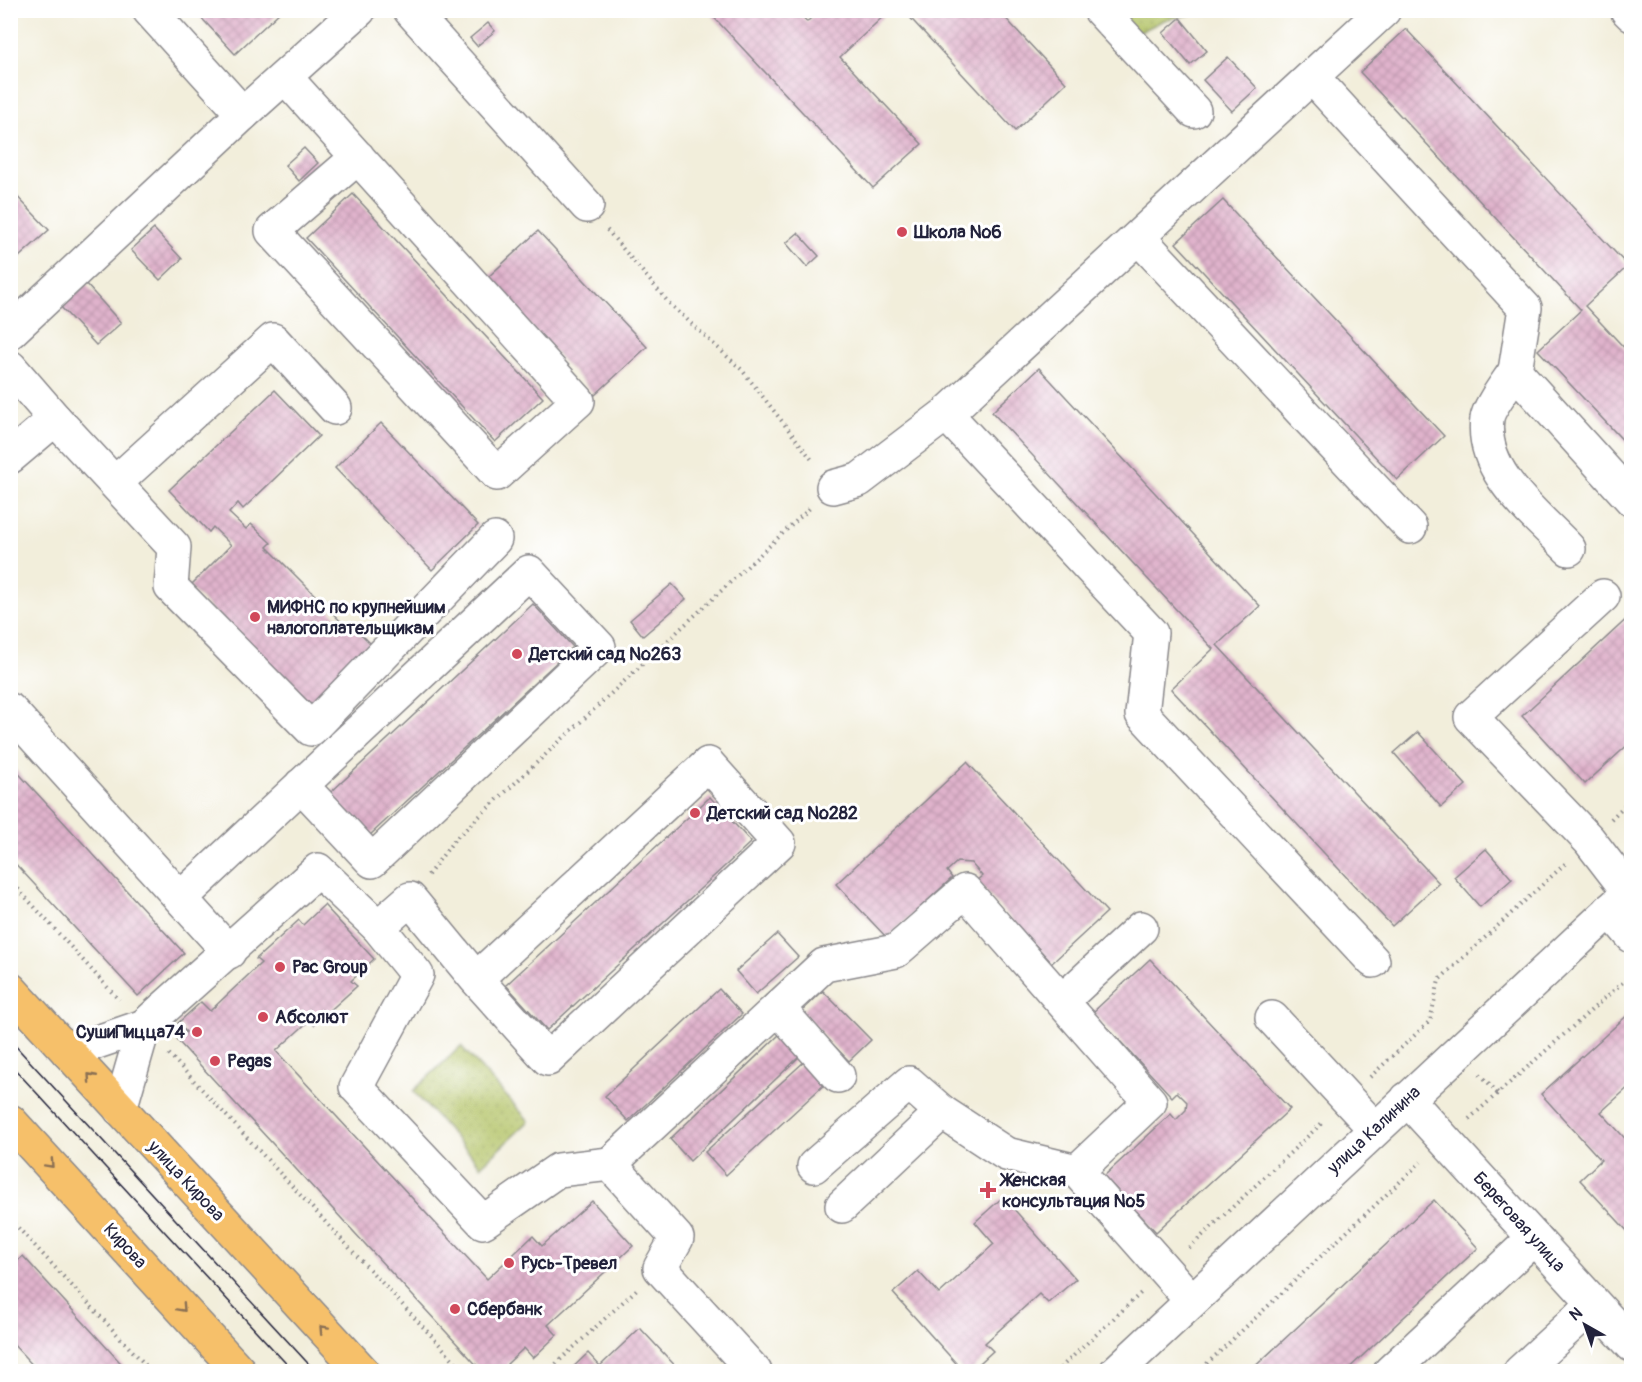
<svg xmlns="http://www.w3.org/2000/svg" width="1642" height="1382" viewBox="0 0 1642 1382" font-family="Pangolin,sans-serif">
	<defs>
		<pattern id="park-dots" width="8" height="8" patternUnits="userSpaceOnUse" patternTransform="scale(1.5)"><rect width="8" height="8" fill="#b2c265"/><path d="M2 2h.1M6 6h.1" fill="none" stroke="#99a659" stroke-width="1.8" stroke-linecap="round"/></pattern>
		<pattern id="building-cross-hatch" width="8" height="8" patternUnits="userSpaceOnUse" patternTransform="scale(1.5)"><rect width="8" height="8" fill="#e0b3cc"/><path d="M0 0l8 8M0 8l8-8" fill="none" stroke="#c09ab0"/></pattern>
	</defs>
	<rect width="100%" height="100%" fill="#fff"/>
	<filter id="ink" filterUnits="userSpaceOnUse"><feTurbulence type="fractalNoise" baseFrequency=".0167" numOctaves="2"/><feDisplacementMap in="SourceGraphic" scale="12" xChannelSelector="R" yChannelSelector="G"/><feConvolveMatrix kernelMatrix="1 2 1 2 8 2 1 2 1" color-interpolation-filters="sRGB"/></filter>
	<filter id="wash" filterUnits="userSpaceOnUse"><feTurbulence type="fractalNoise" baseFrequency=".008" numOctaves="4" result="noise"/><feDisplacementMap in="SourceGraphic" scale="24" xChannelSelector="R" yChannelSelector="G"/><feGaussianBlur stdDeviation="1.35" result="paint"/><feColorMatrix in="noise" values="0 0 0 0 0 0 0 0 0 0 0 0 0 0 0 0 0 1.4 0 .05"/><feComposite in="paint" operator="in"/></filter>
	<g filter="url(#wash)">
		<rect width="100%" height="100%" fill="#f2eedb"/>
		<!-- park -->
		<g fill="url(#park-dots)" stroke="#6a7250" stroke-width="1.5">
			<path d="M1109,11H1205L1164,20L1132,36Z"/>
			<path d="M461,1046L529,1121L481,1166L413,1091Z"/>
		</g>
		<g id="blocks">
			<!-- building -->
			<g fill="url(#building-cross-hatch)">
				<path d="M194,10H282L235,54Z"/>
				<path d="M707,10H797L807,22L819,10H890L840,57L922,144L873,188Z"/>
				<path d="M903,10H998L1066,83L1015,131Z"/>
				<path d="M1180,18L1207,51L1190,65L1163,33Z"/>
				<path d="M488,23L495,31L477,46L470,38Z"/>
				<path d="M1406,29L1628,266L1585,306L1632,356V450L1538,350L1581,310L1360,72Z"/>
				<path d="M1228,57L1257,88L1232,111L1203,80Z"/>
				<path d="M304,148L318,163L299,181L285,165Z"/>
				<path d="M10,189L49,230L10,265Z"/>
				<path d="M353,194L543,398L495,442L306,238Z"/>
				<path d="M1223,200L1444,436L1397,480L1176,243Z"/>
				<path d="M154,229L182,259L160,280L131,250Z"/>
				<path d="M538,231L647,347L595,395L486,279Z"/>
				<path d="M798,233L819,256L807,267L786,243Z"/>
				<path d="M85,283L121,323L96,345L60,306Z"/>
				<path d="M1039,368L1260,606L1217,645L1439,883L1392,926L1171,689L1213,649L992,412Z"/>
				<path d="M275,390L319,436L243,509L238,503L229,513L246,529L251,524L271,543L267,547L308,588L350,631L354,627L374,647L311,709L189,587L231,545L213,527L209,532L169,490Z"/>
				<path d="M381,423L478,525L432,570L335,468Z"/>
				<path d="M672,584L686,599L643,636L630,620Z"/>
				<path d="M533,604L573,647L369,836L329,794Z"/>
				<path d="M1632,614V741L1585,784L1522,716Z"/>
				<path d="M1418,732L1466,785L1441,807L1394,753Z"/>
				<path d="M967,762L1107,912L1052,963L976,881L982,876L971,863L957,862L947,871L952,878L887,938L836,884Z"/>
				<path d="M10,764L184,953L138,996L10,858Z"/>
				<path d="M710,797L751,842L547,1030L506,985Z"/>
				<path d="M1486,849L1512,879L1480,907L1454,877Z"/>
				<path d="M324,905L374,959L351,981L357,986L314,1025L310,1020L276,1051L487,1279L533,1236L542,1246L592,1201L633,1246L548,1325L557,1335L533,1358L524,1348L507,1364L509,1366L504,1372H483L177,1040L186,1032L178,1023L201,1002L210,1011L261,963L256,959L299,920L303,925Z"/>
				<path d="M777,934L798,957L756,994L736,971Z"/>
				<path d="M1150,959L1290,1109L1156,1232L1104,1176L1171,1114L1176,1120L1186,1110L1187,1102L1177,1092L1172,1097L1093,1012Z"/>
				<path d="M719,989L742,1014L628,1121L605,1096Z"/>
				<path d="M823,991L871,1040L849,1061L801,1012Z"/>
				<path d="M1632,1011V1084L1601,1112L1632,1146V1236L1580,1180L1601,1160L1541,1094Z"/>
				<path d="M780,1034L801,1055L690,1161L670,1139Z"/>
				<path d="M806,1060L826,1083L726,1175L705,1152Z"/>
				<path d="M1003,1197L1076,1279L1048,1303L1039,1294L985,1343L993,1351L970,1372H964L893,1293L918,1271L939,1294L994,1244L975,1222Z"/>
				<path d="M1434,1200L1478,1248L1345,1372H1249Z"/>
				<path d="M23,1256L129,1372H39L10,1341V1268Z"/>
				<path d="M640,1328L681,1372H568L588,1353L600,1366Z"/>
			</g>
		</g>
	</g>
	<g filter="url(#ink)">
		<use href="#blocks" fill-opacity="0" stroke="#8a888b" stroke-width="1.5"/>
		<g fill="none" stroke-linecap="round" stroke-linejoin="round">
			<!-- minor casing -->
			<g stroke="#8a888b" stroke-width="36">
				<g id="minor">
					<path d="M149,10L243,114"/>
					<path d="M410,10L587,206"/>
					<path d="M1100,10L1194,111"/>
					<path d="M1627,10L1632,15"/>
					<path d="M286,78C384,185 481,293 578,401L497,474L272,231L358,157"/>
					<path d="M1313,78L1525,308L1515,371L1632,500"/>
					<path d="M1139,238L1410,527"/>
					<path d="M10,332L243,114L359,10"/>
					<path d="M10,367L55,419"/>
					<path d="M1515,371C1508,382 1488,408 1487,419C1480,473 1536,514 1569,549"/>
					<path d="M10,457L55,419L174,547L171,587L311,729L495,539"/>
					<path d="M115,483L273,340L335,408"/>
					<path d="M833,487L859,480L946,414"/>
					<path d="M1603,596L1471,717L1589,840L1629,892"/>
					<path d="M10,710L229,952"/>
					<path d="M181,898L529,572L599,647L372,861L301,785"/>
					<path d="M1610,910L1632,936"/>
					<path d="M378,927L410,899L476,979L548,1059L779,843L708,764L476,979"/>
					<path d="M1373,961L1142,714L1151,633L946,414L1384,10"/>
					<path d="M1062,1001L1141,928"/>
					<path d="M778,1008L838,1076"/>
					<path d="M1272,1018L1375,1129"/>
					<path d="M144,1026L318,870L378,927L417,975L356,1087L483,1222L558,1170L610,1164L677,1238L660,1268L755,1372"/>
					<path d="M68,1052L144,1026L120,1109"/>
					<path d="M1407,1099L1632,1345"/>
					<path d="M610,1164L824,965L896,951L965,891L1150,1102L1077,1171L1191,1300"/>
					<path d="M814,1166L909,1083L942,1112L1006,1154L1077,1171"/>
					<path d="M842,1206L942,1112"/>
					<path d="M1116,1372L1632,890"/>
					<path d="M1390,1372L1534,1238"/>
					<path d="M1520,1372L1594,1304"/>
				</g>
			</g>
			<!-- major casing -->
			<g stroke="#8a888b" stroke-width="36">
				<g id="major">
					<path d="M10,989L363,1372"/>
					<path d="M10,1121L240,1372"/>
				</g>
			</g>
			<!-- path -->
			<g stroke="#8a888b" stroke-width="4" stroke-dasharray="1.5 4.5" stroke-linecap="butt">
				<path d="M607,230L669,303L742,370L813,461"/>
				<path d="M1611,819L1632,798"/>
				<path d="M428,875L455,839L810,508"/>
				<path d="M10,880L119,1000"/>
				<path d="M169,1054L465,1372"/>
				<path d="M1480,1074L1498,1093"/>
				<path d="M1370,1077L1430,1021L1439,980L1567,862"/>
				<path d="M1469,1119L1632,974"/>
				<path d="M10,1219L152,1372"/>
				<path d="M1189,1248L1323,1122"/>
				<path d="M547,1372L637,1289"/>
				<path d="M1056,1372L1142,1292"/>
				<path d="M1198,1372L1421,1162"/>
			</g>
			<!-- minor -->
			<use href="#minor" stroke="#fff" stroke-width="33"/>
			<!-- major -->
			<use href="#major" stroke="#f6c06b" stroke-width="33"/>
			<!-- tram -->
			<g stroke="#22223b" stroke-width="1.5">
				<path d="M10,1040L316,1372"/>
				<path d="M10,1064L294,1372"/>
			</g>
		</g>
		<!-- one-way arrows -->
		<defs><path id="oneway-chevron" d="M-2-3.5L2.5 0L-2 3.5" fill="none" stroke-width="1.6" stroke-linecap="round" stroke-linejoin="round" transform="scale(1.5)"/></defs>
		<g stroke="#8c7153">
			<use href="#oneway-chevron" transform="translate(91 1077) rotate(-132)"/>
			<use href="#oneway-chevron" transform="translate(50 1164) rotate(47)"/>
			<use href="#oneway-chevron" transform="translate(182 1308) rotate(47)"/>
			<use href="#oneway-chevron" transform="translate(323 1329) rotate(-133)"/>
		</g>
	</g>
	<!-- markers -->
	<g fill="#d1495b" stroke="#fff" stroke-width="2">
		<circle cx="902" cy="232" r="6"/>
		<circle cx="255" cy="617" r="6"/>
		<circle cx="517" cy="654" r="6"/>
		<circle cx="695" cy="813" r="6"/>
		<circle cx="280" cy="967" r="6"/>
		<circle cx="263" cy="1017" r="6"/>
		<circle cx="197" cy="1032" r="6"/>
		<circle cx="215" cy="1061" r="6"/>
		<path d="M985 1181h6v6h6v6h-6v6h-6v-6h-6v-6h6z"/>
		<circle cx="509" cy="1263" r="6"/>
		<circle cx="455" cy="1309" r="6"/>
	</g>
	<g text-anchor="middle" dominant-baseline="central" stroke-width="6" stroke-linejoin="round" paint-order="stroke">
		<!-- poi labels -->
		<g font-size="18" font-weight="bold" fill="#22223b" stroke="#fff" text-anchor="start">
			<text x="914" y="232">Школа №6</text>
			<text x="267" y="607">МИФНС по крупнейшим<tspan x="267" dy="21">налогоплательщикам</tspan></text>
			<text x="529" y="654">Детский сад №263</text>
			<text x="707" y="813">Детский сад №282</text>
			<text x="292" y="967">Pac Group</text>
			<text x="275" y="1017">Абсолют</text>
			<text x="185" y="1032" text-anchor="end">СушиПицца74</text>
			<text x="227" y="1061">Pegas</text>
			<text x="1002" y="1180">Женская<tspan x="1002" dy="21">консультация №5</tspan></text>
			<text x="521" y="1263">Русь-Тревел</text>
			<text x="467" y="1309">Сбербанк</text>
		</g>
		<!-- street labels -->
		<g font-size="18" fill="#22223b" stroke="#fff">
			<text transform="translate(1374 1130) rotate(-43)">улица Калинина</text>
			<text transform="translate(186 1181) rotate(47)">улица Кирова</text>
			<text transform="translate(1519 1222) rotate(48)">Береговая улица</text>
			<text transform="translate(125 1246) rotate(47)">Кирова</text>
		</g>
	</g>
	<!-- margin -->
	<rect width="1642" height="1382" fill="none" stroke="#fff" stroke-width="36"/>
	<!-- north arrow -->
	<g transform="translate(1585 1325) rotate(320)" stroke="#ffffff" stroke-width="4.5" paint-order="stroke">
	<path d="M0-4.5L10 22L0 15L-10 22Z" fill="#22223b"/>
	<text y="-9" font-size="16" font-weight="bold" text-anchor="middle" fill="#22223b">N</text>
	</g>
</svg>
